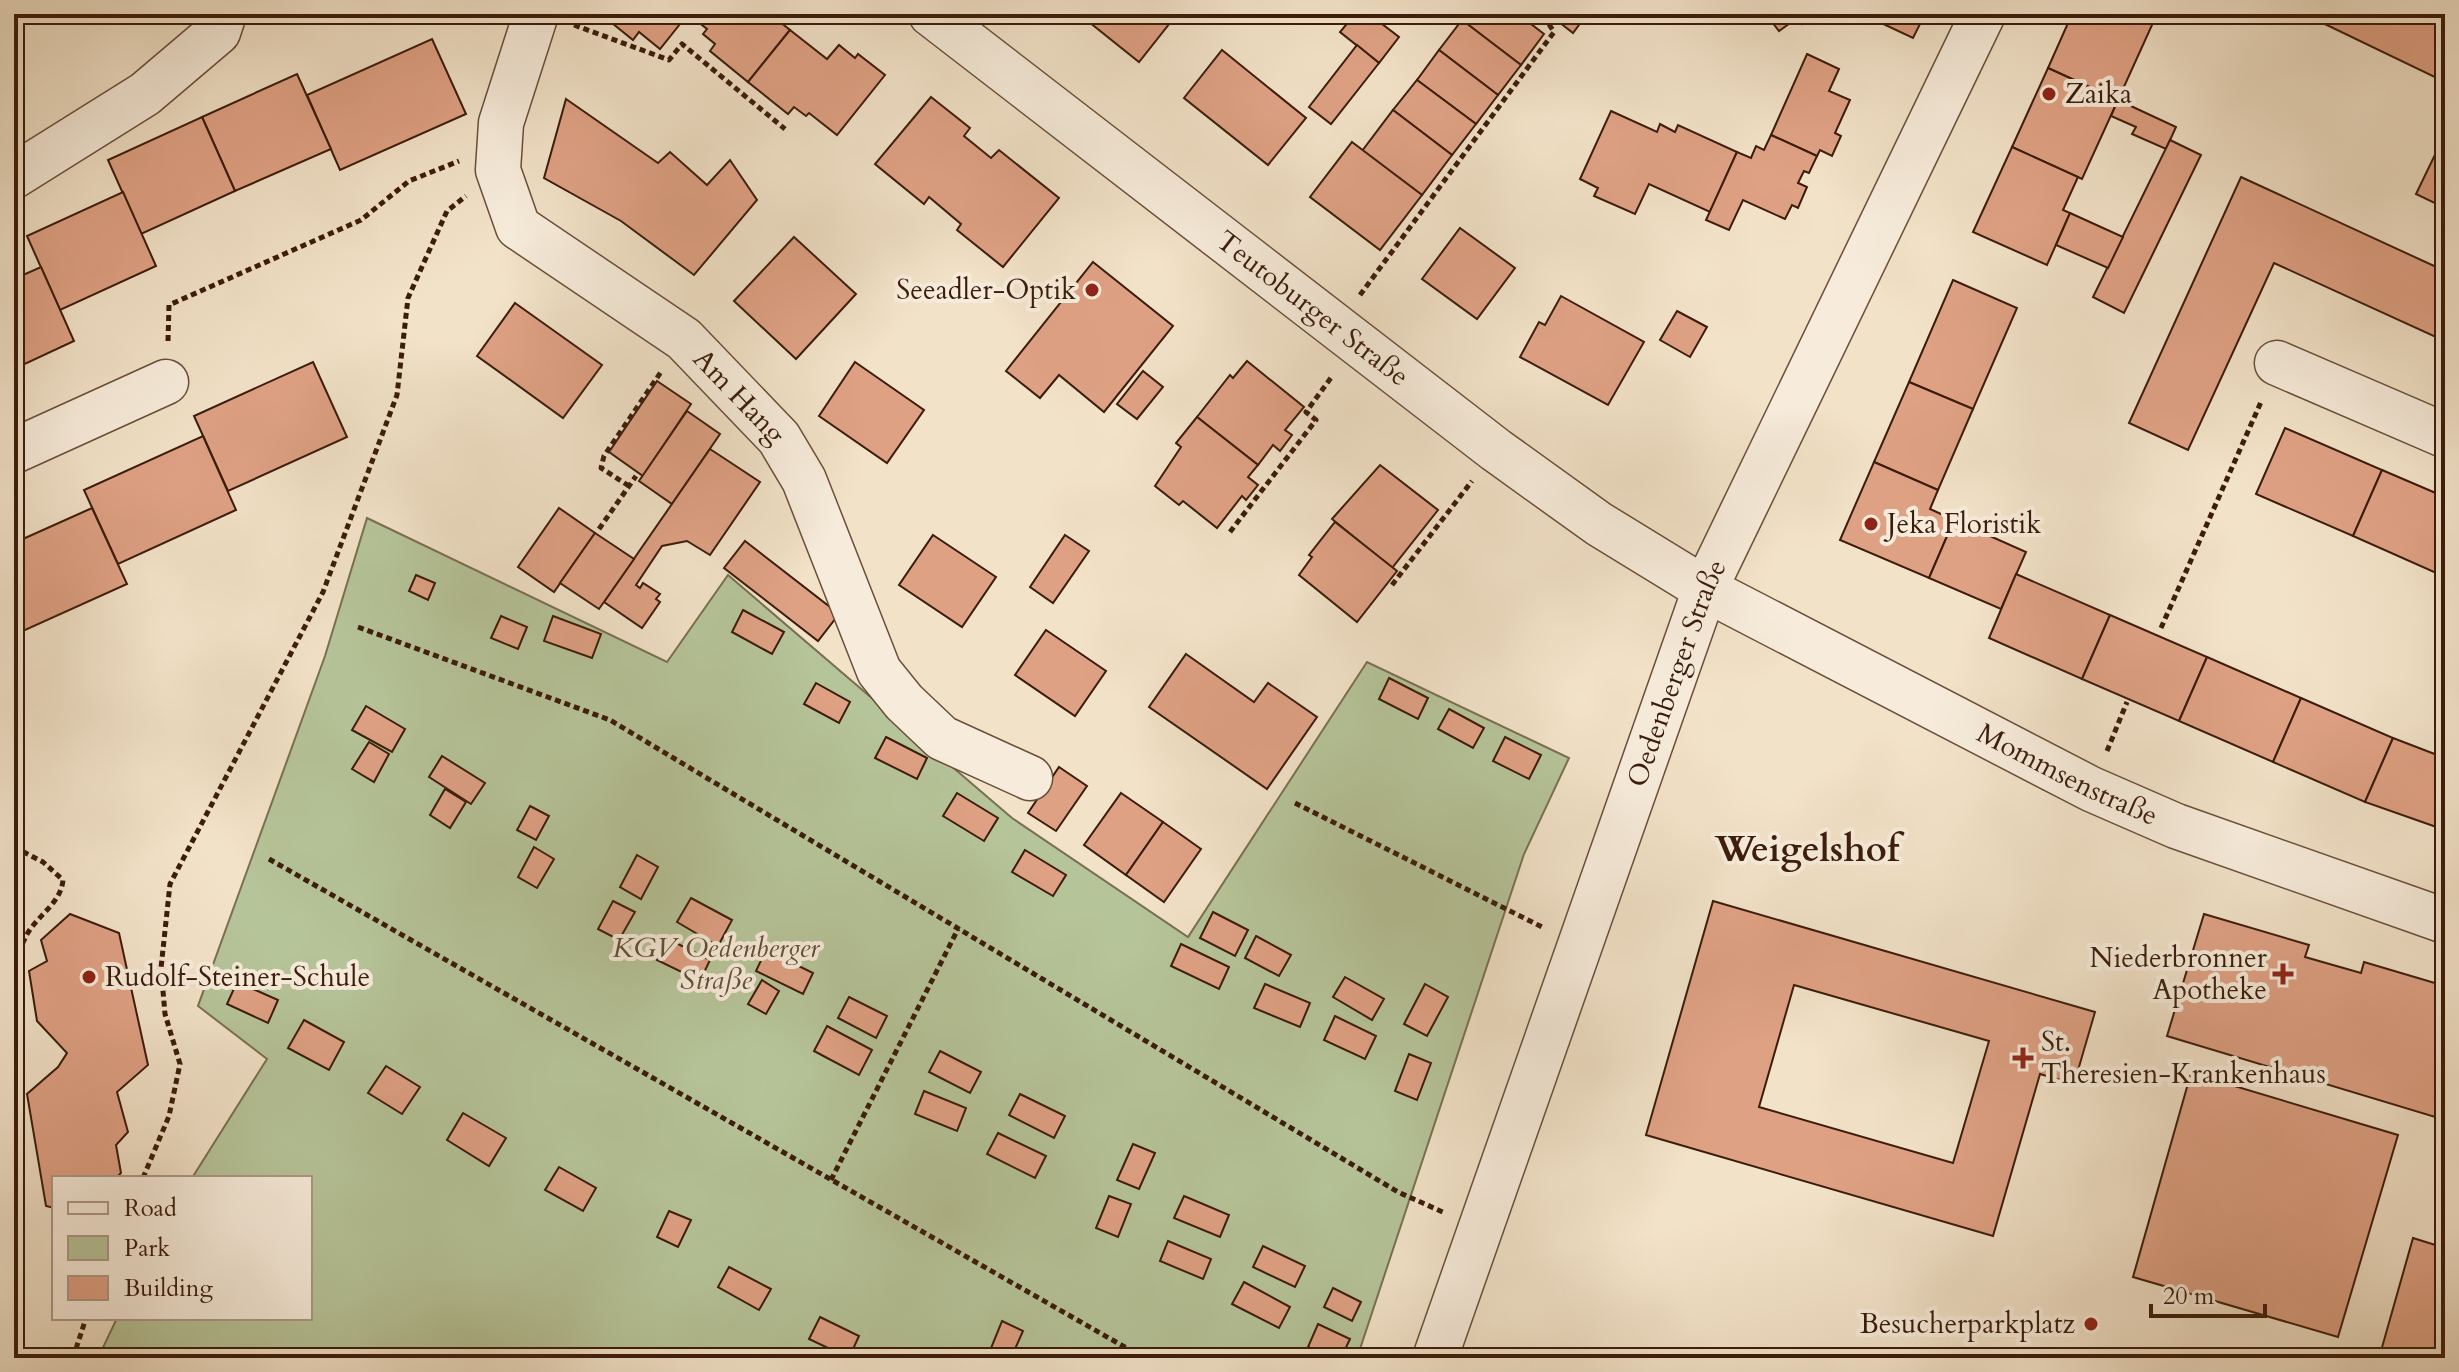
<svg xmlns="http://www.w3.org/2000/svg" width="2459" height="1372" viewBox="0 0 2459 1372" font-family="Cardo,serif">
	<rect width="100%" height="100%" fill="#f2e2c8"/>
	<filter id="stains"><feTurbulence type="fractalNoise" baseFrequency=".0025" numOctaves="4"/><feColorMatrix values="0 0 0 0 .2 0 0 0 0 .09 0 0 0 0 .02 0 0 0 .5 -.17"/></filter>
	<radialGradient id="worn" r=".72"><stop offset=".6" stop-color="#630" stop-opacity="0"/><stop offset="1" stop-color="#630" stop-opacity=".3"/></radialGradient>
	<!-- green -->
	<path fill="#b6c499" stroke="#787052" stroke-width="2" d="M367,518L667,662L728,575L1012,818L1188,937L1367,662L1569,758L1524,854L1357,1358H98L117,1318H310V1178H192L267,1059L198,1006L325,656Z"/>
	<!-- building -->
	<g fill="#dfa184" stroke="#3b1c0b" stroke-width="2" fill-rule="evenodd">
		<rect x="31" y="14" width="33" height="7"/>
		<rect x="64" y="14" width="33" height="7"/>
		<path d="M688,14L660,49L639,32L633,40L602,15Z"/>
		<path d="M688,14H770L790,30L748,82L710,51L715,44L703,34L707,29Z"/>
		<path d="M1079,14H1177L1139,62Z"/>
		<path d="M1355,14H1369L1399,37L1379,63L1340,32Z"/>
		<path d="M1467,14H1518L1544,34L1521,65L1462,20Z"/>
		<path d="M1565,14H1587L1573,33L1559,22Z"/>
		<path d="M1766,14H1815L1802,24L1797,18L1779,31Z"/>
		<path d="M1862,14H1925L1913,38Z"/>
		<path d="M2072,14H2157L2118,100L2048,68Z"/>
		<path d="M2304,14H2445V82Z"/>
		<path d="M1462,20L1521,65L1498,95L1439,50Z"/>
		<path d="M790,30L827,59L839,45L855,58L858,54L885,75L837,135L809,113L806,116L794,107L788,114L748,82Z"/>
		<path d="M432,39L466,114L340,170L307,95Z"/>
		<path d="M1357,45L1379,63L1331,124L1309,107Z"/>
		<path d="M1222,50L1306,118L1268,165L1184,98Z"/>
		<path d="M1439,50L1498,95L1476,124L1417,80Z"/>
		<path d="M1807,54L1839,69L1829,91L1850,100L1835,133L1841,136L1832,156L1820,150L1817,156L1771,135Z"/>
		<path d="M2048,68L2118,100L2082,179L2012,147Z"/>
		<path d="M297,74L331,149L235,191L202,117Z"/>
		<path d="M1417,80L1476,124L1452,155L1393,110Z"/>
		<path d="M931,97L970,128L964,136L991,158L999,150L1059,198L1003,267L957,230L961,224L929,197L924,204L875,164Z"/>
		<path d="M566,99L658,163L670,152L707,185L730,160L757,200L694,275L621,221L544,178Z"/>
		<path d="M2118,100L2176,127L2166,149L2132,134L2136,127L2111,116Z"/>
		<path d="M1393,110L1452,155L1422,195L1362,151Z"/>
		<path d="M1611,111L1657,132L1660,124L1675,132L1678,125L1737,152L1710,212L1649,184L1635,214L1594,196L1598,188L1580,179Z"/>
		<path d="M202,117L235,191L141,234L108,160Z"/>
		<path d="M2445,134V208L2416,194Z"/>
		<path d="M1771,135L1817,156L1809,173L1804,171L1798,183L1807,187L1798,208L1792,205L1785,219L1743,200L1729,230L1706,220L1737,152L1751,158L1756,146L1764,150Z"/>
		<path d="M2170,140L2201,155L2124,313L2093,297Z"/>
		<path d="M1352,142L1422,195L1380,250L1310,197Z"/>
		<path d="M2012,147L2078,177L2063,210L2070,213L2047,265L1973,232Z"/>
		<path d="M2241,177L2445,271V324L2438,338L2274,263L2188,450L2129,423Z"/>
		<path d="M123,192L156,266L60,310L27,236Z"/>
		<path d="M2070,213L2123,237L2108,268L2056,245Z"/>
		<path d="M1460,228L1515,268L1477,319L1422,279Z"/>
		<path d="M794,237L856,294L796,359L734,301Z"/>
		<path d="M1093,262L1173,326L1104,412L1059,375L1040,398L1006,371Z"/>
		<path d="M41,267L74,341L14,369V279Z"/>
		<path d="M1953,280L2017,308L1973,409L1909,382Z"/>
		<path d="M1561,296L1644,342L1608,405L1520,357L1539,322L1545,325Z"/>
		<path d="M515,303L602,365L563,418L477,356Z"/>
		<path d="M1677,311L1707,327L1690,357L1660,340Z"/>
		<path d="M1247,361L1304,407L1285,430L1292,435L1280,451L1273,445L1258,465L1197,417L1230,375L1233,378Z"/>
		<path d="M313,362L347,437L228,491L194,416Z"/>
		<path d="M855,362L924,410L887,463L819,416Z"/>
		<path d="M1143,371L1163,387L1137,419L1117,404Z"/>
		<path d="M657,381L691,404L643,476L609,452Z"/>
		<path d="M1909,382L1973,409L1938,490L1874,462Z"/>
		<path d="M687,411L720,434L672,504L639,481Z"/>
		<path d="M1197,417L1258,465L1248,477L1258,485L1246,500L1242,496L1217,528L1183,501L1179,505L1155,486L1181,447L1176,443Z"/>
		<path d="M2285,428L2382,470L2353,536L2256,494Z"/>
		<path d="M203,436L236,510L118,564L84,490Z"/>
		<path d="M710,449L760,482L710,555L687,541L662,546L636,585L640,588L643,583L660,594L656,599L660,602L642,628L604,602Z"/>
		<path d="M1874,462L1938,490L1930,509L1954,520L1929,578L1840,540Z"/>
		<path d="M1380,465L1438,510L1392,568L1332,519Z"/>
		<path d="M2382,470L2445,497L2443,576L2353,536Z"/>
		<path d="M92,508L127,584L14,635V543Z"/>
		<path d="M559,508L595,533L554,592L518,567Z"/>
		<path d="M1954,520L2026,552L2001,609L1929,578Z"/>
		<path d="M1335,522L1397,571L1357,622L1299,575L1312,557L1309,555Z"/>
		<path d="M595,533L634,559L599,609L560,583Z"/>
		<path d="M933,535L996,577L962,627L899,585Z"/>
		<path d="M1065,535L1089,551L1053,603L1030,587Z"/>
		<path d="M745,541L839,614L818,641L724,568Z"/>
		<path d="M2016,574L2110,615L2082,679L1989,638Z"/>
		<path d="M416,575L435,583L428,600L409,591Z"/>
		<path d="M743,610L784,632L772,654L732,632Z"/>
		<path d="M2110,615L2207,657L2179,721L2082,679Z"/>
		<path d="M501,616L527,627L518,649L491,638Z"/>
		<path d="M553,616L601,634L592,658L544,641Z"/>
		<path d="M1046,630L1106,671L1075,716L1015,675Z"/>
		<path d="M1186,654L1254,702L1268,683L1317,717L1267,789L1149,707Z"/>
		<path d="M2207,657L2301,698L2273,762L2179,721Z"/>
		<path d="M1389,678L1428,698L1418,719L1379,699Z"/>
		<path d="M816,683L850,702L839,723L804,704Z"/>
		<path d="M2301,698L2393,738L2365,802L2273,762Z"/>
		<path d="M366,706L405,729L392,752L352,730Z"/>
		<path d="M1449,709L1484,728L1473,748L1438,729Z"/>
		<path d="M886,737L927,758L917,779L875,758Z"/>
		<path d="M1505,737L1541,755L1529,779L1493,761Z"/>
		<path d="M2393,738L2445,758V830L2365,802Z"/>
		<path d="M369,742L389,754L374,782L352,769Z"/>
		<path d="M442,756L485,783L471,804L429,777Z"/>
		<path d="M1059,767L1087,786L1056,831L1028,813Z"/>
		<path d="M445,789L466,802L450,828L430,815Z"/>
		<path d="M957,793L998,818L984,841L943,816Z"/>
		<path d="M1121,793L1163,822L1126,875L1084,845Z"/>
		<path d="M530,806L549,816L536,840L517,830Z"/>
		<path d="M1163,822L1201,849L1164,902L1126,875Z"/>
		<path d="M534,847L554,859L537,888L518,877Z"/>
		<path d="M1025,850L1066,875L1053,896L1012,872Z"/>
		<path d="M637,855L658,867L641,899L620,887Z"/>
		<path d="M691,898L732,920L718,946L677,922Z"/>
		<path d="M613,901L635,912L619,940L598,929Z"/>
		<path d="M1713,901L2095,1012L2074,1084L2040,1074L1993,1236L1646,1135ZM1794,985L1989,1041L1953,1163L1759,1107Z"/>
		<path d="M1213,912L1248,930L1235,956L1200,938Z"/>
		<path d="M70,914L119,933L148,1065L117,1092L128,1132L116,1145L121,1173L116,1178H54V1208L46,1206L27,1094L58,1067L67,1053L37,1021L29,971L47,961L41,940Z"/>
		<path d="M2204,914L2309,945L2305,957L2361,973L2364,962L2445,986V1065L2435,1096L2445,1099V1120L2167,1036Z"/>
		<path d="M1256,936L1291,955L1279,976L1245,958Z"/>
		<path d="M668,939L710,960L700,981L657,960Z"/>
		<path d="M1181,944L1229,967L1219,989L1171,966Z"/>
		<path d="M766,950L813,973L803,994L756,971Z"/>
		<path d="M1345,977L1384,999L1372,1020L1333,997Z"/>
		<path d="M762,980L779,991L766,1014L748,1004Z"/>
		<path d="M237,982L278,1000L268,1023L227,1004Z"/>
		<path d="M1265,984L1310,1003L1300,1027L1254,1008Z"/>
		<path d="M1425,984L1448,997L1427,1036L1404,1024Z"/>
		<path d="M849,997L887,1016L876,1038L838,1018Z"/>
		<path d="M1335,1016L1376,1036L1365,1059L1324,1040Z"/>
		<path d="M304,1020L344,1042L329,1070L288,1048Z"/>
		<path d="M827,1026L872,1050L859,1075L814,1051Z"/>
		<path d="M940,1051L981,1072L970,1093L929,1072Z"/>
		<path d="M1409,1054L1431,1063L1417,1100L1395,1091Z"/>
		<path d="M386,1066L420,1087L402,1114L368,1093Z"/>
		<path d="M2191,1073L2398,1135L2338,1337L2133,1277Z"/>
		<path d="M924,1091L966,1108L957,1131L915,1114Z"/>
		<path d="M1020,1094L1065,1116L1054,1138L1009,1115Z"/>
		<path d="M463,1113L506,1138L489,1166L447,1140Z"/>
		<path d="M998,1133L1046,1156L1035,1178L987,1154Z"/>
		<path d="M1133,1144L1155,1153L1139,1189L1117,1180Z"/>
		<path d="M559,1167L596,1188L583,1211L545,1190Z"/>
		<path d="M1109,1196L1131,1204L1118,1237L1096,1228Z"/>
		<path d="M1184,1196L1229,1215L1220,1237L1174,1218Z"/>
		<path d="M669,1211L691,1220L678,1247L657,1237Z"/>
		<path d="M2413,1238L2445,1248V1358H2379Z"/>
		<path d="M1168,1241L1211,1259L1203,1279L1160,1261Z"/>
		<path d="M1263,1246L1305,1266L1295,1287L1253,1267Z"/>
		<path d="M729,1267L771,1289L759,1310L718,1287Z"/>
		<path d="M1244,1282L1290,1307L1279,1328L1232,1304Z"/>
		<path d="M1333,1288L1361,1302L1352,1321L1324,1307Z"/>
		<path d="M820,1317L859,1336L849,1358L809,1339Z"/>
		<path d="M1002,1321L1023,1331L1011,1358H987Z"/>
		<path d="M1318,1324L1350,1339L1341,1358H1332L1308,1347Z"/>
	</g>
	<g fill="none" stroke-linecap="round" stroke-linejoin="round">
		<!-- minor casing -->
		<g stroke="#694e3a" stroke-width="47">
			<g id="minor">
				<path id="s1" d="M536,14L501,123L498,170L518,227L684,339L779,438L804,480L879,671L904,702L942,738L1030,778"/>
				<path id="s2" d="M931,14L1496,450L1599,524L1705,589L2091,789L2176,826L2445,921"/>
				<path d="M14,176L145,94L218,32L224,14"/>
				<path d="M2277,363L2444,435"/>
				<path d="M14,451L166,382"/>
				<path id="s3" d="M1435,1358L1705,589L1983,14"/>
			</g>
		</g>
		<!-- path -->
		<g stroke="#3b1c0b" stroke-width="5" stroke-dasharray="6 4" stroke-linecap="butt">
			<path d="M1647,14C1660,24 1671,22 1685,14"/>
			<path d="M574,25L669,60L682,44L785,129"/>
			<path d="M1360,295L1554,32L1545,18"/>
			<path d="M168,341L169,305L361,220L409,181L459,161"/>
			<path d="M629,486L601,468L604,456L661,372"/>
			<path d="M599,529L636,476"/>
			<path d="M1230,532L1316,420L1306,412L1333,375"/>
			<path d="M1392,585L1472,481"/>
			<path d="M358,627L610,720L1398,1192L1445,1213"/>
			<path d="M2161,628L2261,402"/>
			<path d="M2107,751L2127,702"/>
			<path d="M1295,803L1544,928"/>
			<path d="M14,847L43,862L63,880C61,902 41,913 29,931C18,949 16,965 14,985"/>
			<path d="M269,859L1144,1358"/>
			<path d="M143,1178L169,1116L180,1064L165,1014L161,968L170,884L323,592L397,395L408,298L447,211L466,196"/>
			<path d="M831,1180L958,929"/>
			<path d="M73,1358L86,1318"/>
		</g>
		<!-- minor -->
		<use href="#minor" stroke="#f7ecdb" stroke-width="44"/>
	</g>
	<!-- markers -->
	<g fill="#8f2418" stroke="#f7ecdb" stroke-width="3">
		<circle cx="2049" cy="94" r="8"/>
		<circle cx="1092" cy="290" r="8"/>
		<circle cx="1871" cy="524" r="8"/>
		<path d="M2279 962h8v8h8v8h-8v8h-8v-8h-8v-8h8z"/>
		<circle cx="89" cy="977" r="8"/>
		<path d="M2019 1046h8v8h8v8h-8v8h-8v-8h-8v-8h8z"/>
		<circle cx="2091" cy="1324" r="8"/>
	</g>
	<g text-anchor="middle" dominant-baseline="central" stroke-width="8" stroke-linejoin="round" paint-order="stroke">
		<!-- poi labels -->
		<g font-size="28" fill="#3b1c0b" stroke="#f7ecdb" text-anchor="start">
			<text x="2065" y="94">Zaika</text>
			<text x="1076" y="290" text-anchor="end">Seeadler-Optik</text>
			<text x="1887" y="524">Jeka Floristik</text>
			<text x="2267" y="958" text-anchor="end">Niederbronner<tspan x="2267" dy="32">Apotheke</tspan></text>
			<text x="105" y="977">Rudolf-Steiner-Schule</text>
			<text x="2041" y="1042">St.<tspan x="2041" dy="32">Theresien-Krankenhaus</tspan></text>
			<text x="2075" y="1324" text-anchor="end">Besucherparkplatz</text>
		</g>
		<!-- street labels -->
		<g font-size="28" fill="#3b1c0b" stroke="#f7ecdb">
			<text stroke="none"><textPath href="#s2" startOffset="482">Teutoburger Straße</textPath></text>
			<text stroke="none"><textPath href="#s1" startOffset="502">Am Hang</textPath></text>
			<text stroke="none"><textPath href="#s3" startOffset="726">Oedenberger Straße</textPath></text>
			<text stroke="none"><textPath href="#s2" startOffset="1372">Mommsenstraße</textPath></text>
		</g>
		<!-- park labels -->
		<g font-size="28" font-style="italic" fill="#604e36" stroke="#f7ecdb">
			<text x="716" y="948">KGV Oedenberger<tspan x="716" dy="32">Straße</tspan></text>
		</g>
		<!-- district labels -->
		<g font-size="36" font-weight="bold" fill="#3b1c0b" stroke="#f7ecdb">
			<text x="1807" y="849">Weigelshof</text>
		</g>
	</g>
	<!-- margin -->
	<rect width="2459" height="1372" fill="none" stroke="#f2e2c8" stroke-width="48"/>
	<rect x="16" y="16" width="2427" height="1340" fill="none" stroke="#3b1c0b" stroke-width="4"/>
	<rect x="24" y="24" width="2411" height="1324" fill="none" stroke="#3b1c0b" stroke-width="2"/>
	<!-- legend -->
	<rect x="52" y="1176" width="260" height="144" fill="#f7ecdb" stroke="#ac9988" stroke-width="2"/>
	<rect x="68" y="1202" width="40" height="12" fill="#f7ecdb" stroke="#ac9988" stroke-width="2"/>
	<text x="124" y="1216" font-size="24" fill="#3b1c0b">Road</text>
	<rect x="68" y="1236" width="40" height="24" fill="#b6c499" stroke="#ac9988" stroke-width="2"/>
	<text x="124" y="1256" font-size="24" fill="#3b1c0b">Park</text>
	<rect x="68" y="1276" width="40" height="24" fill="#dfa184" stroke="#ac9988" stroke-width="2"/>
	<text x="124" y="1296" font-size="24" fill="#3b1c0b">Building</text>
	<!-- scale -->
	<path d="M2151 1304v12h114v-12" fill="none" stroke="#3b1c0b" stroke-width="4"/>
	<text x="2163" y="1304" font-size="24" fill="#3b1c0b" stroke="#f7ecdb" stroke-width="6" paint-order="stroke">20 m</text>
	<rect width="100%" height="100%" filter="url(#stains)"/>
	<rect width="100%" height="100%" fill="url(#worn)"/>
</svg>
